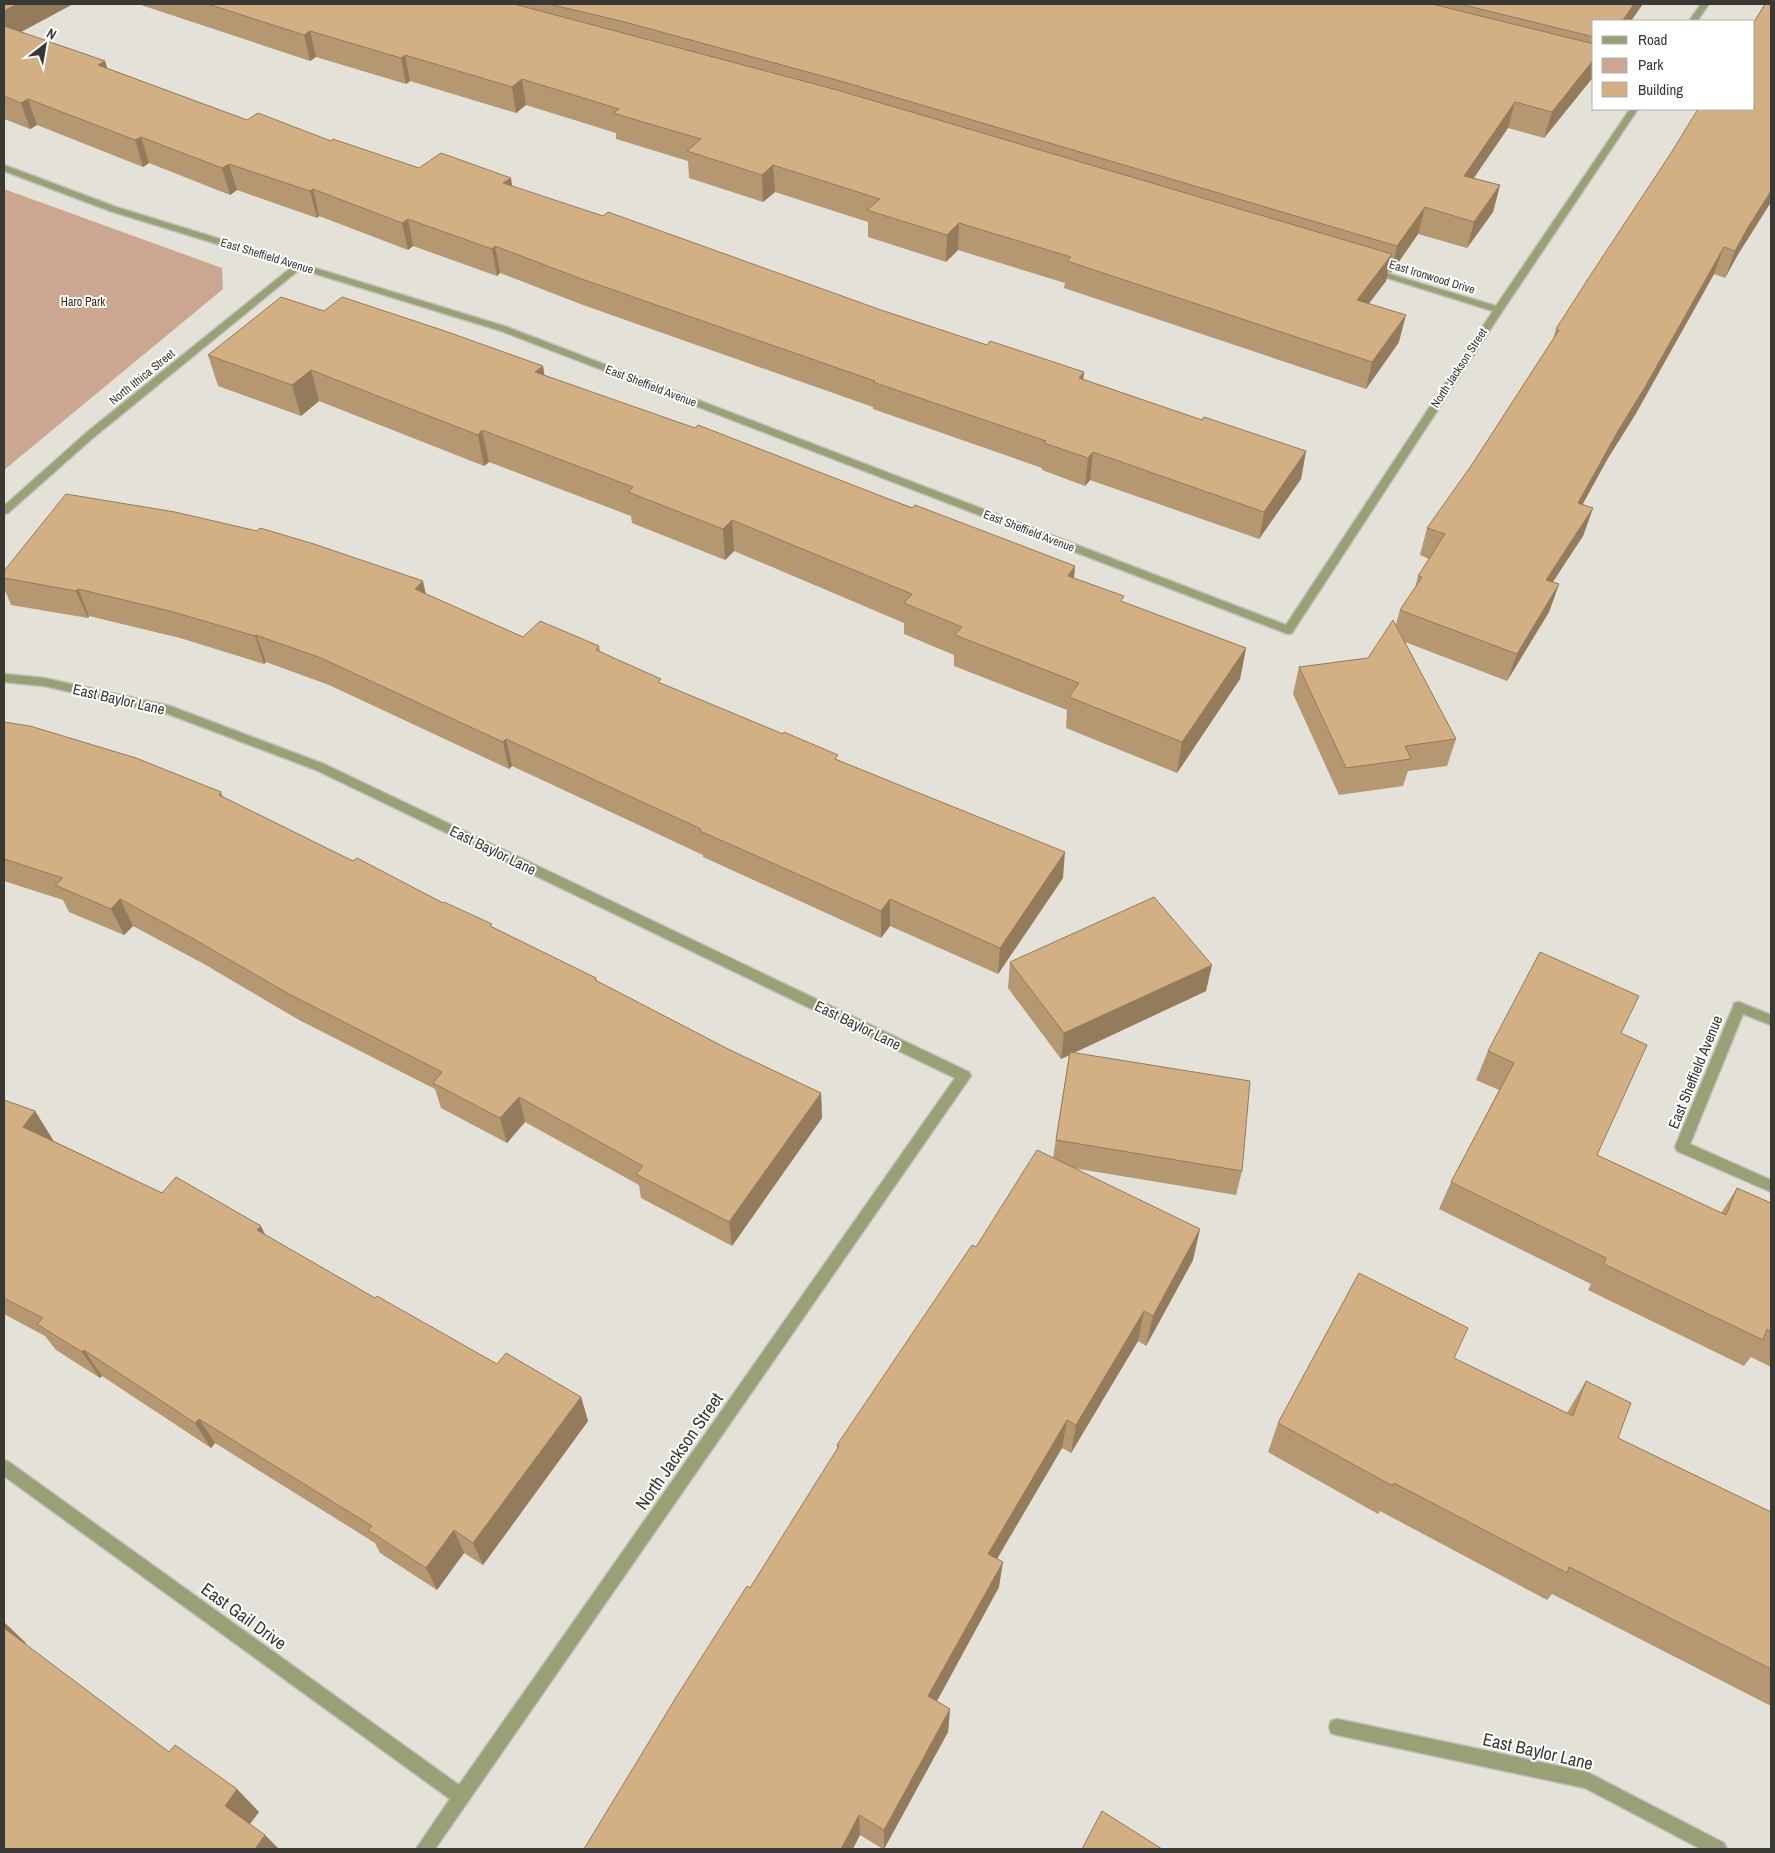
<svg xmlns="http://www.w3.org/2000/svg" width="1775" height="1853" viewBox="0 0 1775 1853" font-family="'Archivo Narrow',sans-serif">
	<rect width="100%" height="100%" fill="#e3e1d8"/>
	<!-- green -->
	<path fill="#cba791" d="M4,189L222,268L223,289L4,470Z"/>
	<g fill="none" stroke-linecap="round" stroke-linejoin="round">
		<!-- minor casing -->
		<g stroke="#c1bfb7" stroke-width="3">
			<g id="minor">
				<path d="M1701,4H1709L1697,21H1689Z"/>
				<path d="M1630,109H1638L1503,310L1292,633L1288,634L501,331L300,269L94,437L8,513L4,514V506L86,433L292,267L110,211L4,171V165L116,207L507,327L1286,625L1493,311L1365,271L1367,269H1373L1496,306Z"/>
				<path d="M4,674L44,678L170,706L324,764L969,1072L971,1076L435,1849H416L450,1799L4,1476V1460L9,1462L459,1785L955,1078L316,770L168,714L44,686L4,682Z"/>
				<path d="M1739,1002L1771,1015V1025L1743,1014L1690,1144L1771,1180V1192L1677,1151L1675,1147L1733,1007L1734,1003Z"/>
				<path d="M1337,1719L1587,1772L1724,1843L1727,1849H1701L1585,1788L1337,1735L1331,1733L1329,1727L1331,1721Z"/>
			</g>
		</g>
		<!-- minor -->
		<use href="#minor" fill="#9aa075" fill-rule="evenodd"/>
	</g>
	<!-- wall -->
	<g fill="#b59772">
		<path d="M4,4H73L21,32L105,61L107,68L247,120L331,141L419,168L512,187L881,310L987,345L1084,372L1083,379L1202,420L1306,451L1301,479L1259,539L1090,480L1085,486L1042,470V468L873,409V407L583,305L500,273L497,276L413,246L408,250L319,216L317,218L237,190L230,195L149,163L143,167L37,125L30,129L4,119Z"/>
		<path d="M138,4H1643L1594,21V76L1544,138L1508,128L1474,178L1500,185L1493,212L1467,248L1418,234L1391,273L1388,271L1386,281L1369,303L1399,342L1366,389L1064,288L1065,283L958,250L946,262L868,237V222L775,192L763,202L689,178L688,161L616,139V133L526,105L516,113L410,81L406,84L316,57L310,61Z"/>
		<path d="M1771,4V202L1737,256L1725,278L1714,274L1635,415L1608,458L1582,505L1593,508L1583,536L1553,582L1559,584L1549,612L1507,681L1405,642L1456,739L1447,766L1408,771L1403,786L1339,795L1293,694L1299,667L1368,658L1396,624L1400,610L1415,588L1418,576L1429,559L1420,555L1427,528L1471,466L1553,339L1556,329Z"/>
		<path d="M324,311L544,375L1075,566L1074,578L1123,602L1246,648L1240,679L1177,773L1066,728L1067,710L954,666V655L904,634V623L734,551L725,560L632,523L631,516L489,462L484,466L319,401L301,416L218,386L208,355Z"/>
		<path d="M4,571L426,594L523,637L599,646L600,651L661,684L838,760L1063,878L998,974L890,926L881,938L703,857V855L512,766L509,769L329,685L266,662L264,664L180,638L89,616L88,618L11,605L4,588Z"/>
		<path d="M4,722L221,792L223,797L353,861L443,903L596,978L597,981L730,1050L821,1093L822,1118L732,1246L641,1198L639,1185L525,1122L507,1143L441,1108L435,1089L299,1020L204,964L133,926L124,935L69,912L63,900L4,881Z"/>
		<path d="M1010,962L1206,991L1073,1053L1242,1171L1236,1195L1073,1168L1193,1260L1146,1346L1138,1341L1071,1453L1062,1448L997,1559L999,1587L937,1701L950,1709L948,1732L884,1849H883L860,1835L750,1588L837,1450V1445L976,1247L1053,1158L1069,1055L1061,1059L1008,988Z"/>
		<path d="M1621,1033L1597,1155L1721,1213L1737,1188L1771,1203V1367L1751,1357L1744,1366L1588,1290L1591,1284L1439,1209L1451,1182L1499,1090L1476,1080L1488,1051Z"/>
		<path d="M4,1100L35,1111L53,1140H52L162,1193L265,1235L375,1298L497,1364L581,1397L588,1421L483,1565L464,1553L437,1590L380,1553L375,1543L215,1443L211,1448L102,1376L100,1378L56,1350L45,1336L4,1314Z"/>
		<path d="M1454,1358L1567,1413L1586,1381L1618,1438L1771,1512V1706L1552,1594L1547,1600L1380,1511L1378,1514L1268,1452L1278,1423Z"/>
	</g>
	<!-- shaded-wall -->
	<g fill="#947b5c">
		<path d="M17,4H73L4,41V11Z"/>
		<path d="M1634,4H1643L1631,21H1622Z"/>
		<path d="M310,31L316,57L310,61L304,35Z"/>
		<path d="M405,55L410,81L406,84L401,58Z"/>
		<path d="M1594,59V76L1544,138L1552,112Z"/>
		<path d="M105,61L113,87L98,65Z"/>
		<path d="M522,79L526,105L516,113L512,87Z"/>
		<path d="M28,99L37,125L30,129L21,103Z"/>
		<path d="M1515,102L1508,128L1457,202L1464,176Z"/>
		<path d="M141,137L149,163L143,167L135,140Z"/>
		<path d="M229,164L237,190L230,195L222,168Z"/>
		<path d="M773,165L775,192L763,202L762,175Z"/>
		<path d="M511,178L515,204L503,183Z"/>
		<path d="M1500,185L1493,212L1467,248L1474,222Z"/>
		<path d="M313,189L319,216L317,218L310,191Z"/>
		<path d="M1771,191V202L1737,256L1725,278L1735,251L1747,229Z"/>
		<path d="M1425,207L1418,234L1391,273L1397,246Z"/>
		<path d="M408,219L413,246L408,250L402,223Z"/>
		<path d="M959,223L958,250L946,262L947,235Z"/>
		<path d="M495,246L500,273L497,276L492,249Z"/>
		<path d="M1724,247L1714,274L1635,415L1608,458L1568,531L1578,503L1618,431Z"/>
		<path d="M1392,254L1386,281L1351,327L1357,300Z"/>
		<path d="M1406,315L1399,342L1366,389L1372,362Z"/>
		<path d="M543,366L548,397L535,372Z"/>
		<path d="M311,370L319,401L301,416L292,385Z"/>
		<path d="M1084,372L1081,399L1079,378Z"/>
		<path d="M482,430L489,462L484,466L478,435Z"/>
		<path d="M1306,451L1301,479L1259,539L1264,512Z"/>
		<path d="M1093,452L1090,480L1085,486L1088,458Z"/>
		<path d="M1593,508L1583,536L1536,607L1546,580Z"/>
		<path d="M732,520L734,551L725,560L723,529Z"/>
		<path d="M1075,566L1072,597L1068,576Z"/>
		<path d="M423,581L429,608L415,589Z"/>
		<path d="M1559,584L1549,612L1507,681L1517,654Z"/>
		<path d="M78,589L89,616L88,618L76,591Z"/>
		<path d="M256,635L266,662L264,664L255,636Z"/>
		<path d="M1246,648L1240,679L1177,773L1182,742Z"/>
		<path d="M506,739L512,766L509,769L503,742Z"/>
		<path d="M1065,852L1063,878L998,974L1000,948Z"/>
		<path d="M120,899L133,926L124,935L111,909Z"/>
		<path d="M890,899V926L881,938V911Z"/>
		<path d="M1212,965L1206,991L1061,1059L1064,1033Z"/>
		<path d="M821,1093L822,1118L732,1246L729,1222Z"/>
		<path d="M519,1097L525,1122L507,1143L500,1118Z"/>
		<path d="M35,1111L53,1140L41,1155L23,1127Z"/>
		<path d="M261,1226L274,1253L257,1230Z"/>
		<path d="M1200,1229L1193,1260L1146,1346L1153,1316Z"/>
		<path d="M1144,1311L1138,1341L1071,1453L1076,1425Z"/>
		<path d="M84,1350L102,1376L100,1378L82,1352Z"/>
		<path d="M581,1397L588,1421L483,1565L473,1543Z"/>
		<path d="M199,1419L215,1443L211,1448L195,1423Z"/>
		<path d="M1067,1420L1062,1448L985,1579L988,1554Z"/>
		<path d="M454,1530L464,1553L437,1590L426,1568Z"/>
		<path d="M1003,1562L999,1587L927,1719L928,1696Z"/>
		<path d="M4,1622L26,1643L22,1648L4,1630Z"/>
		<path d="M950,1709L948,1732L884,1849V1830Z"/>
		<path d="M237,1789L259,1812L247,1828L225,1806Z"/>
		<path d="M859,1815L860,1835L853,1849H841Z"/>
		<path d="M265,1835L279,1849H255Z"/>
	</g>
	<!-- building -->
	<g fill="#d3b084" stroke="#947b5c">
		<path d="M4,4H17L4,11Z"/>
		<path d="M208,4H514L837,90L1392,254L1357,300L1406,315L1372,362L1067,261L1071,257L959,223L947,235L867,210L880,199L773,165L762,175L687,151L701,139L613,113L619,109L522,79L512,87L405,55L401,58L310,31L304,35Z"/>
		<path d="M549,4H1432L1594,44V59L1552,112L1515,102L1464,176L1500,185L1474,222L1425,207L1397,246L844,82L625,22Z"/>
		<path d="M1460,4H1634L1622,21H1594V37Z"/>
		<path d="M1765,4H1771V191L1747,229L1735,251L1724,247L1645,387L1618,431L1578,503L1593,508L1546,580L1559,584L1517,654L1400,610L1422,577L1418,576L1445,534L1427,528L1471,466L1559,330L1556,329L1586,282L1671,153L1698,109H1754V22Z"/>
		<path d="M4,26L105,61L98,65L247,120L258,113L331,141L333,139L419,168L441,153L511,178L503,183L603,216L608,212L881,310L987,345L990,341L1084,372L1079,378L1202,420L1204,417L1306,451L1264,512L1093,452L1088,458L1044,443L1046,441L873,382L875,381L579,278L495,246L492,249L408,219L402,223L313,189L310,191L229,164L222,168L141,137L135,140L28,99L21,103L4,96Z"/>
		<path d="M281,297L324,311L342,297L442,330L543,366L535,372L695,428L698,425L912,508L915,505L1075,566L1068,576L1124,596L1121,601L1246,648L1182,742L1069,697L1079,683L955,635L962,627L904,603L912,594L732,520L723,529L628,492L633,487L482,430L478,435L311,370L292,385L208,355Z"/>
		<path d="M66,494L175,512L257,531L260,528L314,544L423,581L415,589L523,637L540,621L599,646L596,650L661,679L658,682L783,734L784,732L838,755L835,759L1065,852L1000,948L890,899L881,911L700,831L701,829L506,739L503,742L321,658L256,635L255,636L170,611L78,589L76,591L4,578V571Z"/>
		<path d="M1393,620L1456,739L1405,746L1411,759L1346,768L1299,667L1368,658Z"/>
		<path d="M4,722L30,726L136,758L221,792L219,795L353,861L357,858L443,903L444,902L492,924L490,926L596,978L595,980L730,1050L821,1093L729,1222L636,1174L643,1166L519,1097L500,1118L433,1083L442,1072L289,994L192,938L120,899L111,909L55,885L63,878L4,859Z"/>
		<path d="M1154,897L1212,965L1064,1033L1010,962Z"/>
		<path d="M1540,952L1639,996L1621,1033L1647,1045L1597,1155L1726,1215L1737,1188L1771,1203V1332L1767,1329L1763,1340L1604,1264L1606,1258L1451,1182L1514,1063L1488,1051Z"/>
		<path d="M1070,1052L1250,1081L1242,1171L1056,1140Z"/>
		<path d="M4,1100L35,1111L23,1127L162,1193L176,1177L261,1226L257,1230L375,1298L377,1296L497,1364L506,1353L581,1397L473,1543L454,1530L426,1568L368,1530L372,1526L199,1419L195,1423L84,1350L82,1352L37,1324L43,1318L4,1298Z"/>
		<path d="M1037,1150L1200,1229L1153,1316L1144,1311L1076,1425L1067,1420L988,1554L1003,1562L928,1696L950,1709L884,1830L859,1815L841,1849H584L675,1699L747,1586L750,1588L839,1446L837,1445L972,1245L976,1247Z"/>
		<path d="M1359,1273L1468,1328L1454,1358L1573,1416L1586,1381L1631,1403L1618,1438L1771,1512V1669L1569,1567L1567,1573L1394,1483L1393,1486L1278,1423Z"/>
		<path d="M4,1628L169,1752L175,1745L237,1789L225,1806L265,1835L255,1849H4Z"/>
		<path d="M1102,1811L1162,1849H1082Z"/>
	</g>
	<g text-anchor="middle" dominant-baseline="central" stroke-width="4" stroke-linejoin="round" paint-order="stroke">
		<!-- far-street labels -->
		<g font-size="12" fill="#393834" stroke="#fff">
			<text transform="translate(267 256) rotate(17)">East Sheffield Avenue</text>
			<text transform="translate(1432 277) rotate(17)">East Ironwood Drive</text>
			<text transform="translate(1459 368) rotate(-57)">North Jackson Street</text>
			<text transform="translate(142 377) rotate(-39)">North Ithica Street</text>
			<text transform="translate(651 386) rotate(21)">East Sheffield Avenue</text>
			<text transform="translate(1029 531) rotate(21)">East Sheffield Avenue</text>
		</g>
		<!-- far-park labels -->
		<g font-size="12" fill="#45230d" stroke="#fff">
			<text x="83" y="302">Haro Park</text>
		</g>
		<!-- street labels -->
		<g font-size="15" fill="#393834" stroke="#fff">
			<text transform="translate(119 699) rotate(13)">East Baylor Lane</text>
			<text transform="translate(493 850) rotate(26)">East Baylor Lane</text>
			<text transform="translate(858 1025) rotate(26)">East Baylor Lane</text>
			<text transform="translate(1695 1072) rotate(-68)">East Sheffield Avenue</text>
		</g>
		<!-- near-street labels -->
		<g font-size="18" fill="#393834" stroke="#fff">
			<text transform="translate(679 1451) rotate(-55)">North Jackson Street</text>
			<text transform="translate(244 1616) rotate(36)">East Gail Drive</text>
			<text transform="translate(1538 1751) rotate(13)">East Baylor Lane</text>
		</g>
	</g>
	<!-- border -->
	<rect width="1775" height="1853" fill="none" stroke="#393834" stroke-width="10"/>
	<!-- legend -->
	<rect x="1592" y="20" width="162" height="90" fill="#ffffff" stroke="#b0afae"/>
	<rect x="1602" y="36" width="25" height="8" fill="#9aa075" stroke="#b0afae"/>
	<text x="1638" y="45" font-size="15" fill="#393834">Road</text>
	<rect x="1602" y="58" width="25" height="15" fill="#cba791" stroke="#b0afae"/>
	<text x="1638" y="70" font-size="15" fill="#393834">Park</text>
	<rect x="1602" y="82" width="25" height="15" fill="#d3b084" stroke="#b0afae"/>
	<text x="1638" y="95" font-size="15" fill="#393834">Building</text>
	<!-- north arrow -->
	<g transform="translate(45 45) rotate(31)" stroke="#ffffff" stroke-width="4" paint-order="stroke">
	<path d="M0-4L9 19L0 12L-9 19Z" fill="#393834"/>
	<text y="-8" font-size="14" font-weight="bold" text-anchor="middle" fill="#393834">N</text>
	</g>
</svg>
